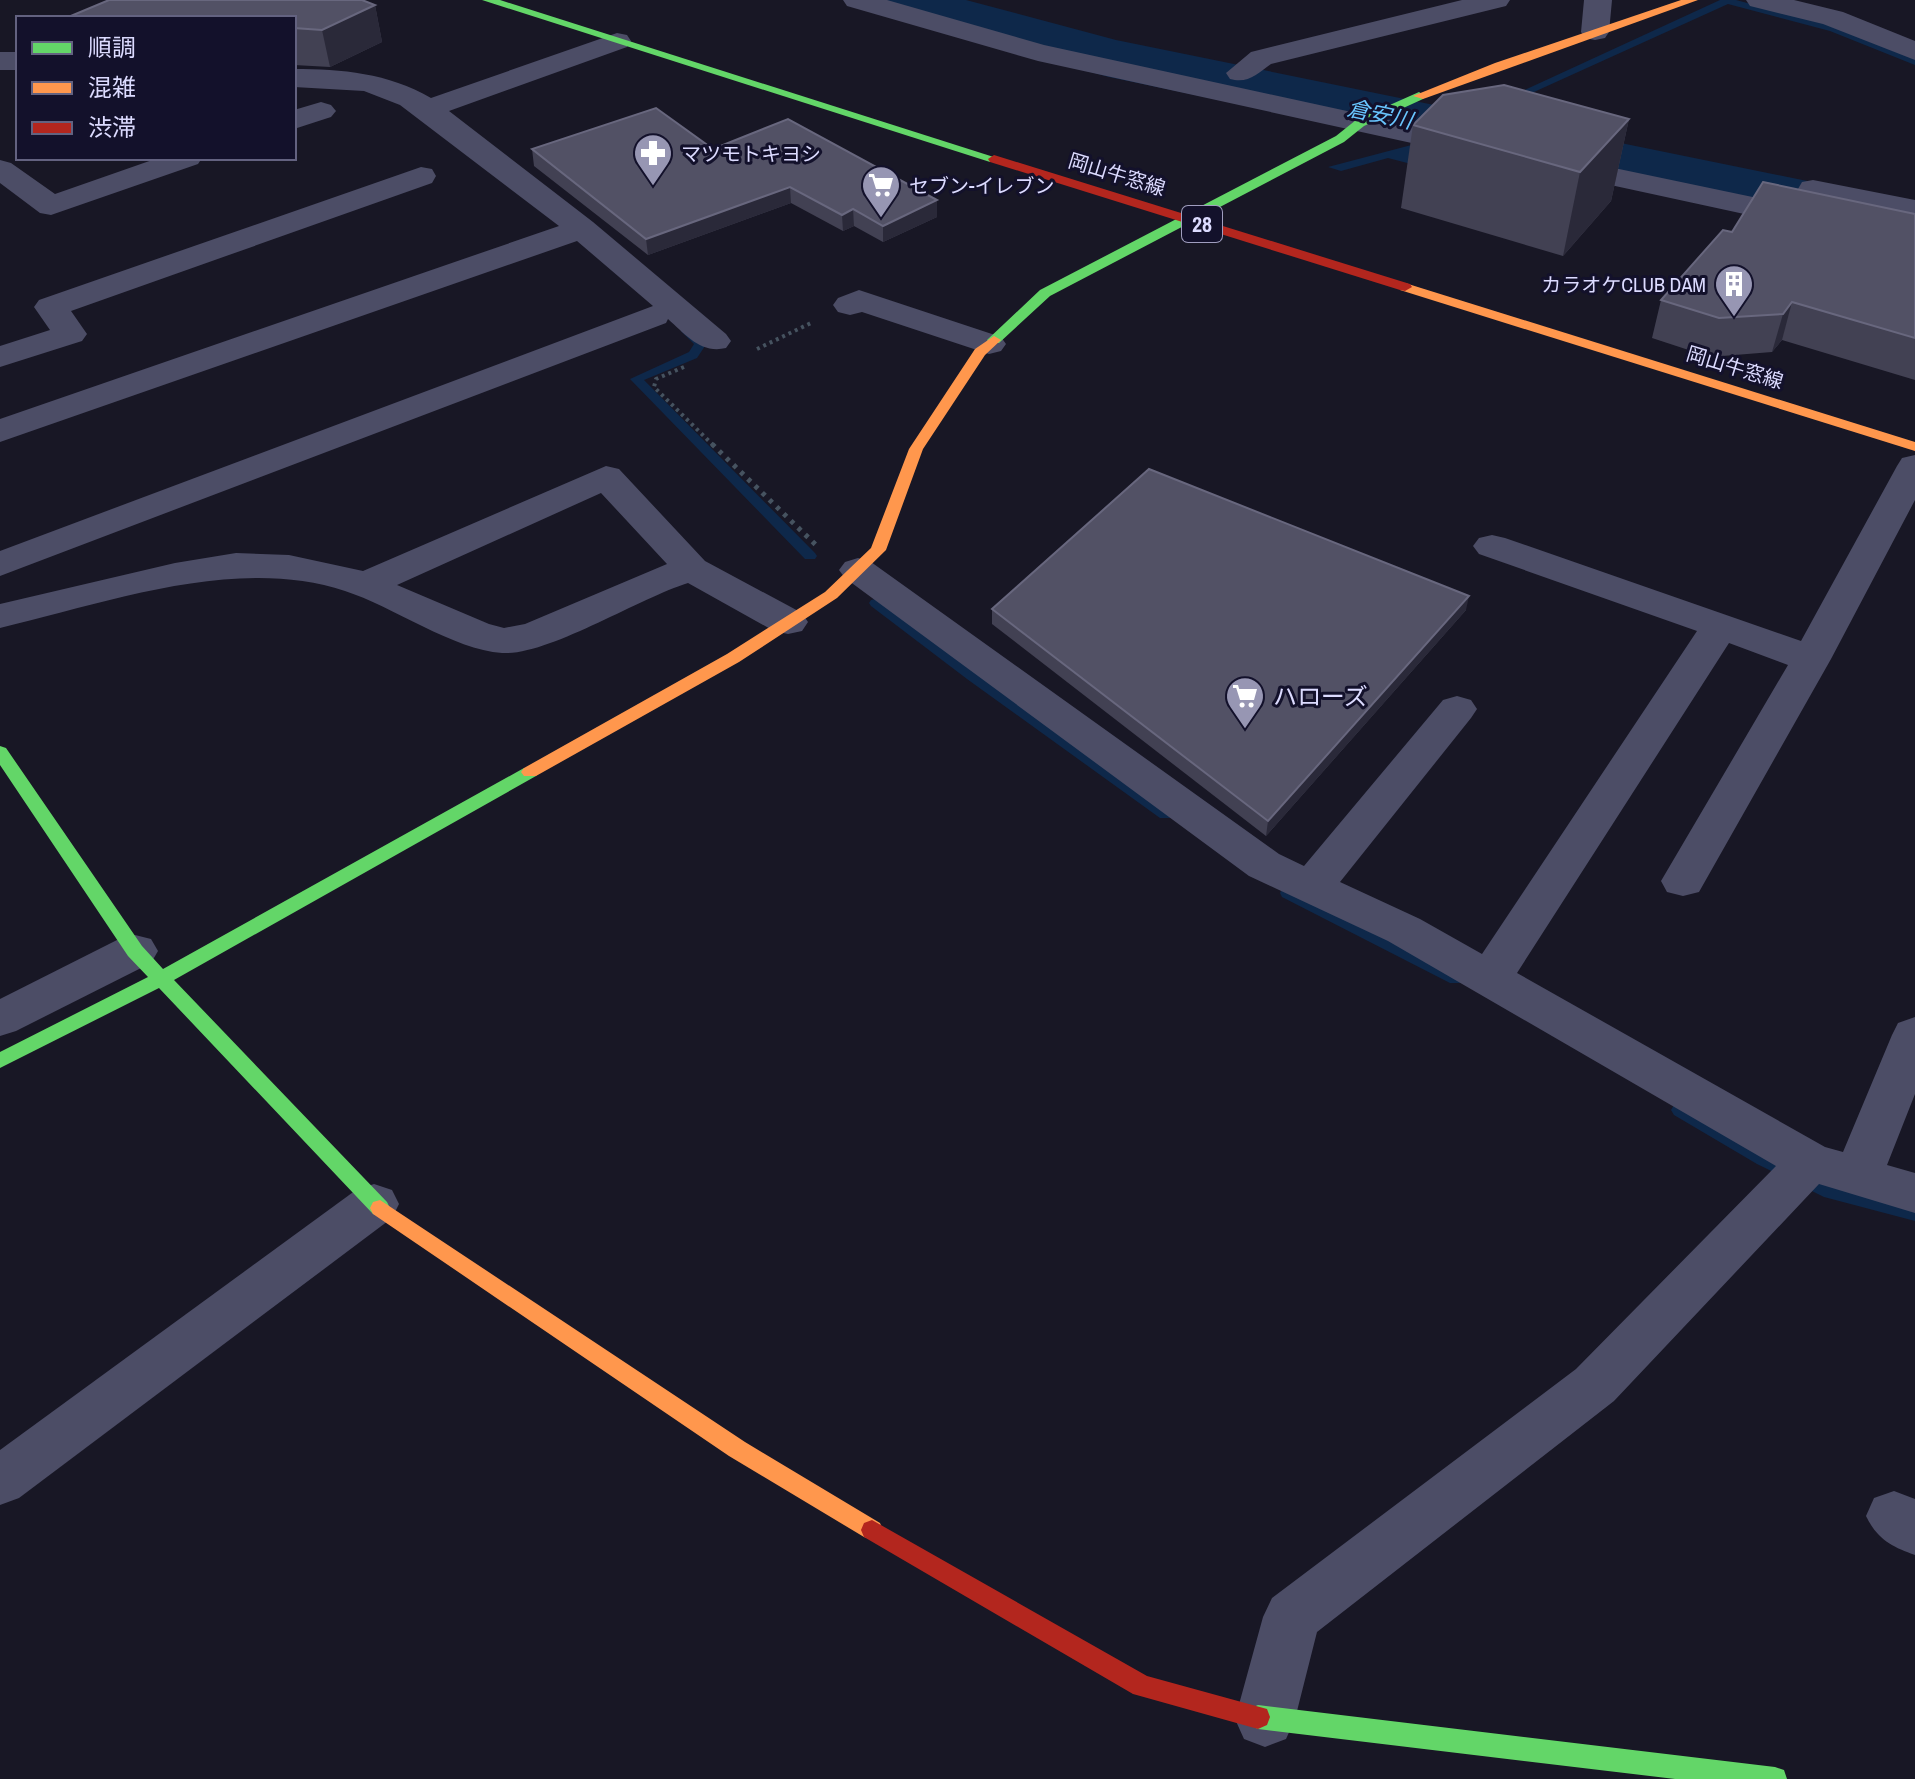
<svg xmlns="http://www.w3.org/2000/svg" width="1915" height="1779" viewBox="0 0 1915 1779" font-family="'Archivo Narrow','Noto Sans JP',sans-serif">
	<rect width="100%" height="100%" fill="#181725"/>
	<!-- water -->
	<path fill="#0e284a" d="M1419,143L1415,165L1388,158L1341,171L1328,167Z"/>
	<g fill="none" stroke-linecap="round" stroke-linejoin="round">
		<!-- stream -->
		<g fill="#0e284a" fill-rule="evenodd">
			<path d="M1720,0H1736L1838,27L1915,58V65L1830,31L1728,4L1512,102L1503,100Z"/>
			<path d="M1246,75L1255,77L1246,87H1238L1237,85Z"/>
			<path d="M687,327L707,343L697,358L644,380L815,553L817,556L815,559H805L630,379L689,352L694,344L681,331Z"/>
			<path d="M876,599L1170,810L1173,814L1170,818H1160L967,679L871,606L869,603L871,600Z"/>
			<path d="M1288,887L1462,975L1464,979L1462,983H1450L1282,897L1280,893L1282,889Z"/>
			<path d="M1680,1103L1769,1154L1834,1186L1915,1207V1221L1824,1197L1757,1164L1674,1115L1671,1110L1674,1105Z"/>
		</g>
		<!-- river -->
		<path fill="#0e284a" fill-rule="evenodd" d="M865,0H966L1116,40L1915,203V245L1109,77L874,13Z"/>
		<!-- path-far1 -->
		<g stroke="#465360" stroke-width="4" stroke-dasharray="3 4" stroke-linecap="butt">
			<path d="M757,349L813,322"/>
			<path d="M684,367L656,379L654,387L714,446"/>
		</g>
		<!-- path -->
		<path stroke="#465360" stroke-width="5" stroke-dasharray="4 6" stroke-linecap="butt" d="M712,444L819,548"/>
		<!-- street -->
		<g fill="#4c4d66" fill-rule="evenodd">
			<path d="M843,0H887L1044,45L1471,138L1482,141L1486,147L1482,153L1471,156L1038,61L847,6Z"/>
			<path d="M1462,0H1510L1506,6L1271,64C1257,74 1248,84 1230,79L1226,73L1251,52Z"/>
			<path d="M1584,0H1612L1609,32L1605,38L1595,40L1585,38L1581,32Z"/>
			<path d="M1746,0H1794L1843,12L1915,41V60L1823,24L1750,6Z"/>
			<path d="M617,33L627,35L631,41L627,47L449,111L593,222L726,334L731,341L726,348C701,354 686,335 668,319L666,323L0,576V551L653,306L577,241L0,442V419L559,226L400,105L364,91L294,87V69C342,69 388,73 431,98Z"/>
			<rect x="0" y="52" width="18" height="18"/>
			<path d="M321,102L331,105L336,111L331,117L294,129V110Z"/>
			<path d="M1557,156L1915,231V251L1546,171L1542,165L1546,159Z"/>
			<path d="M158,158H202L198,164L51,215L40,213L0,183V160L11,163L55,194Z"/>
			<path d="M421,167L432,169L436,176L432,183L71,311L87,334L82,341L0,367V346L50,330L34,307L39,300Z"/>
			<path d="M1813,180L1915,200V218L1802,196L1798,189L1802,182Z"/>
			<path d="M859,290L1001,337L1006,344L1001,351L989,354L862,312L850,315L838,312L833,305L838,298Z"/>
			<path d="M1915,455V500L1831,659L1699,892L1683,896L1667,892L1661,881L1788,665L1729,643L1517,973L1825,1147L1843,1152L1892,1035L1898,1023L1915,1017V1094L1887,1165L1915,1173V1213L1819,1184L1614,1401L1317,1632L1295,1719L1286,1739L1265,1747L1244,1739L1235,1719L1263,1617L1272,1598L1576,1369L1776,1166L1388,941L1249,876L845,578L839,570L845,562L858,558L871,562L1279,854L1304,866L1443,700L1457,696L1471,700L1477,709L1471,718L1340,882L1420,919L1482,954L1697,631L1479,554L1473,546L1479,538L1492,535L1505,538L1801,641L1897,466L1902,458Z"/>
			<path d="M606,466L619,469L705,561L802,613L808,622L802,631L788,634L774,631L688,583C639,598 548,656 502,653C454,650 392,606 345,591C237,555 106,603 0,628V604L175,563L236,553L289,555L363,571ZM601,493L667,564L525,624L504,628L489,624L397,585Z"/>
			<path d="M135,935L151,939L158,951L151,963L16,1031L0,1036V999L119,939Z"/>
			<path d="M374,1184L392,1190L399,1204L392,1218L19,1498L0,1505V1450L356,1190Z"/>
			<path d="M1894,1491L1915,1499V1555C1892,1547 1877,1539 1866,1516L1874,1498Z"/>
		</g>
		<!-- fast -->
		<g fill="#63d668" fill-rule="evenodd">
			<path d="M482,0H500L1000,159L990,162Z"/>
			<path d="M1419,92L1425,96L1423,99L1364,126L1344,142L1050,296L999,343H989L987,340L1040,290L1336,136L1356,120Z"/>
			<path d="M0,746L6,748L142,946L163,969L524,768H536L539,772L536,776L174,980L387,1202L390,1208L387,1214L380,1216L373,1214L159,988L0,1068V1052L148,977L128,956L0,765Z"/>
			<path d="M1258,1705L1775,1767L1784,1770L1787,1779H1675L1258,1729L1249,1725L1246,1717L1249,1709Z"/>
		</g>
		<!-- slow -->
		<g fill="#ff974d" fill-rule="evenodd">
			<path d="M1681,0H1698L1423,99L1413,96L1495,63Z"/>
			<path d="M1405,283L1915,442V451L1400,290V284Z"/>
			<path d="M994,336L1001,340L985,355L923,449L886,550L837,598L739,662L536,776H524L521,772L524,768L727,654L825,592L871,548L909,449L975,349Z"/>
			<path d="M380,1200L745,1442L880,1523L883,1530L880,1537L872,1540L864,1537L729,1456L373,1214L370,1208L373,1202Z"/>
		</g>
		<!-- jam -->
		<g fill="#b3261e" fill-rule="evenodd">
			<path d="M994,155L1410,284L1412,287L1405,291L1400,290L990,162L988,159Z"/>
			<path d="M872,1520L1147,1676L1267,1709L1270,1717L1267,1725L1258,1729L1133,1694L864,1537L861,1530L864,1523Z"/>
		</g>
	</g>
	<!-- wall -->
	<g fill="#424153">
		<path d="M375,5L382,42L330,67L294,65V18Z"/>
		<path d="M1629,119L1611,201L1563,256L1401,208L1413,125Z"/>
		<path d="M532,149H713L937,200V217L883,242L854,226L843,231L791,203L648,255L534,166Z"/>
		<path d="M1915,214V380L1782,340L1772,352L1710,357L1652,338L1661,300Z"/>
		<path d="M992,609L1466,610L1266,836L992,624Z"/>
	</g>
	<!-- shaded-wall -->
	<g fill="#2a2939">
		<path d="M375,5L382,42L330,67L322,30Z"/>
		<path d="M1629,119L1611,201L1563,256L1580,172Z"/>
		<path d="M790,187L791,203L648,255L646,239Z"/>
		<path d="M937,200V217L883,242V226Z"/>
		<path d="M853,209L854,226L843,231L842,215Z"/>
		<path d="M1792,302L1782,340L1772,352L1783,314Z"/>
		<path d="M1469,596L1466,610L1266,836L1268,821Z"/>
	</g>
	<!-- building -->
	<g fill="#525165" stroke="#68677e" stroke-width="2">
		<path d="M109,0H362L375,5L322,30L294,28V18H66Z"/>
		<path d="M1504,85L1629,119L1580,172L1413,125L1443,95Z"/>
		<path d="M656,108L713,149L788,119L937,200L883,226L853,209L842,215L790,187L646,239L532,149Z"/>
		<path d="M1763,182L1915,214V338L1792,302L1783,314L1719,318L1661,300L1723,230L1732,232Z"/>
		<path d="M1149,469L1469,596L1268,821L992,609Z"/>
	</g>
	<!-- icons -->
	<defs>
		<g id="pharmacy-pin" transform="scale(2)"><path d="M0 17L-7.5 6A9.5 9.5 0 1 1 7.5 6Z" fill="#9796b3" stroke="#13112b"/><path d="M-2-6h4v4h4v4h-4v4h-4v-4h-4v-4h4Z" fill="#fff"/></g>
		<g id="supermarket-pin" transform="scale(2)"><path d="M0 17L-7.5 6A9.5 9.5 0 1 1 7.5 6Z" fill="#9796b3" stroke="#13112b"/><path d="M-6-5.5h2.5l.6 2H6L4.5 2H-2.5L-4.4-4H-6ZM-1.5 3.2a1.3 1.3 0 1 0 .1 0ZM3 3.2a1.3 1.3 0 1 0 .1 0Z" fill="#fff"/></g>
		<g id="building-pin" transform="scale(2)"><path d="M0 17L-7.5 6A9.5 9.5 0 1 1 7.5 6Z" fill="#9796b3" stroke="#13112b"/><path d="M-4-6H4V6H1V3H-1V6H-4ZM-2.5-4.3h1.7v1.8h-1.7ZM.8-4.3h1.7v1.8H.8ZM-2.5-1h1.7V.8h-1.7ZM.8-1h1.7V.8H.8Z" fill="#fff"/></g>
	</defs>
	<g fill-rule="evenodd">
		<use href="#pharmacy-pin" x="653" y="153"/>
		<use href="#supermarket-pin" x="881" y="185"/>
		<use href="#building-pin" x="1734" y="284"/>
		<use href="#supermarket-pin" x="1245" y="696"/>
	</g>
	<g text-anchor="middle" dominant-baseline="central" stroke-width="6" stroke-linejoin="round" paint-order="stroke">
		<!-- far-poi labels -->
		<g font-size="20" fill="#dcdbff" stroke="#13112b" text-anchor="start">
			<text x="681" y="153">マツモトキヨシ</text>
			<text x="909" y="185">セブン-イレブン</text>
			<text x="1706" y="284" text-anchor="end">カラオケCLUB DAM</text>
		</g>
		<!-- far-street labels -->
		<g font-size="20" fill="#dcdbff" stroke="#13112b">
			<text transform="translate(1117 174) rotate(17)">岡山牛窓線</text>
			<text transform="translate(1735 367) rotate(17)">岡山牛窓線</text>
		</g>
		<!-- far-water labels -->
		<g font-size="22" font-style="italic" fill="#69c6ff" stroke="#13112b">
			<text transform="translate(1380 114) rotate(12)">倉安川</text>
		</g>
		<!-- shield labels -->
		<rect fill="#13112b" stroke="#a09ebf" stroke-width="2" x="1182" y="206" width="40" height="36" rx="6"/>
		<g font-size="22" font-weight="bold" fill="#dcdbff">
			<text x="1202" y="224">28</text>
		</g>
		<!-- poi labels -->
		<g font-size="24" fill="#dcdbff" stroke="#13112b" text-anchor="start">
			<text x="1273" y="696">ハローズ</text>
		</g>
	</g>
	<!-- legend -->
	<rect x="16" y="16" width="280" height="144" fill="#13112b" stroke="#636280" stroke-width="2"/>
	<rect x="32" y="42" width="40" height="12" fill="#63d668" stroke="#636280" stroke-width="2"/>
	<text x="88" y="56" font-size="24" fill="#dcdbff">順調</text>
	<rect x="32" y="82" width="40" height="12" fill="#ff974d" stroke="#636280" stroke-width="2"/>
	<text x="88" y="96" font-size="24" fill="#dcdbff">混雑</text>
	<rect x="32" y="122" width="40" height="12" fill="#b3261e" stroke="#636280" stroke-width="2"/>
	<text x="88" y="136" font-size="24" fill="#dcdbff">渋滞</text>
</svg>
